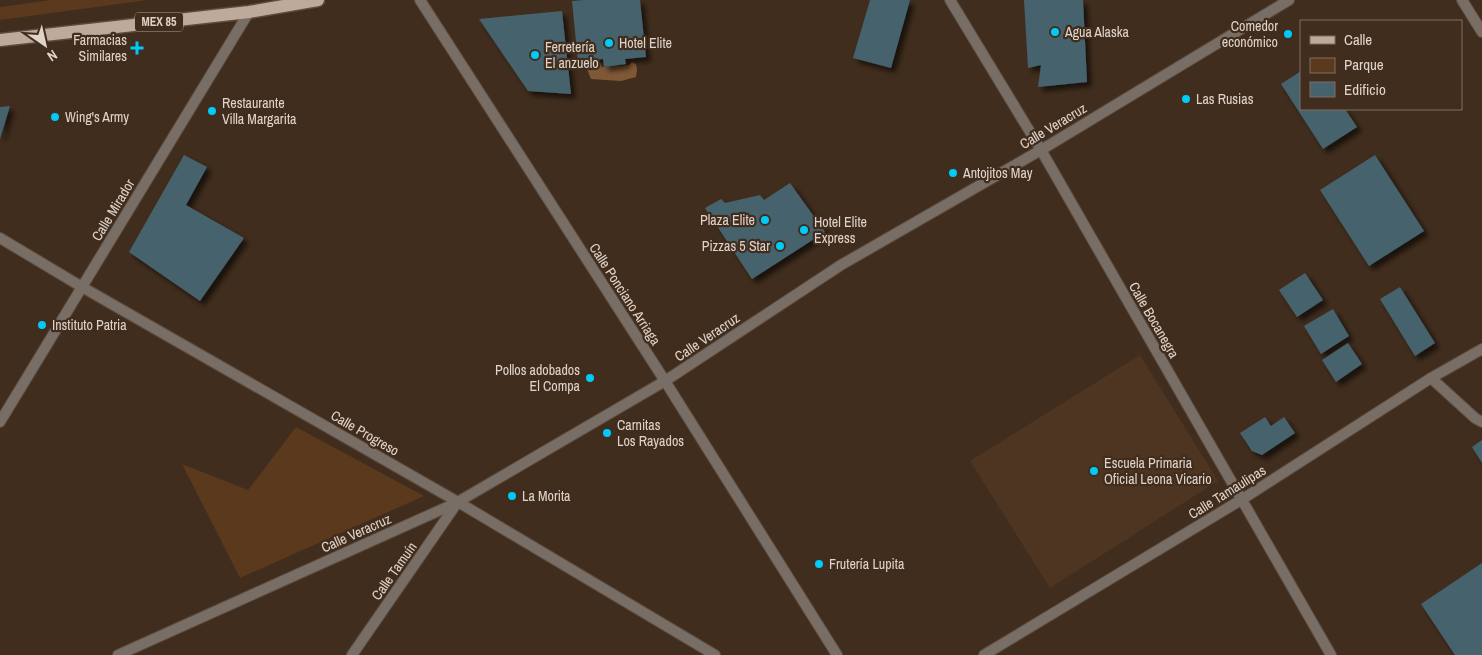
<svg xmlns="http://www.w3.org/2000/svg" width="1482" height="655" viewBox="0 0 1482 655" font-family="'Archivo Narrow',sans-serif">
	<defs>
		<filter id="shadow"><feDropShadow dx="4.5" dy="4.5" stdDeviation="2.5" flood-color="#0009"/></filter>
	</defs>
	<rect width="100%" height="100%" fill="#402d1d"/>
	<!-- built -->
	<path fill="#4e3521" d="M1140,355L1218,481L1050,588L970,461Z"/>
	<!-- green -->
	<g fill="#5a391d">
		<path d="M51,0H148L0,20V7Z"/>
		<path d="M296,427L424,496L240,578L182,464L248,490Z"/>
	</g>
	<!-- water -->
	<path fill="#815836" d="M632,62L636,64L637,70L636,77L621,81L591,79L587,69C591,65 595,63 601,63L602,67L629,65Z"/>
	<!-- building -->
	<g fill="#45626d" filter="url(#shadow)">
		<path d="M584,0H640L646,57L625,59L626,64L604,67L603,59L578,62L572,1Z"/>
		<path d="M870,0H910L891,68L853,58Z"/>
		<path d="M1024,0H1083L1087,82L1038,87L1041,65L1028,68Z"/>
		<path d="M562,11L571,94L528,91L479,19Z"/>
		<path d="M1301,71V109H1345L1357,127L1323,149L1281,84Z"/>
		<path d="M10,106L0,139V107Z"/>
		<path d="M184,155L207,167L186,205L244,238L200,301L129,252Z"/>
		<path d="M1375,155L1424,231L1369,266L1320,190Z"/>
		<path d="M790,183L825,232L752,279L705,208L721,199L725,203L760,195L764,200Z"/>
		<path d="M1305,273L1323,300L1297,317L1279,290Z"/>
		<path d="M1400,287L1435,343L1415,356L1380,299Z"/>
		<path d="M1333,309L1349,336L1321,354L1304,326Z"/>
		<path d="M1348,343L1362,364L1336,382L1322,360Z"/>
		<path d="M1265,417L1271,426L1284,417L1295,433L1262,455L1252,451L1240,433Z"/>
		<path d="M1482,440V463L1472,447Z"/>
		<path d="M1482,563V655H1455L1421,604Z"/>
	</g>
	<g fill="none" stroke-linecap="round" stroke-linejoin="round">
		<!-- lane casing -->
		<g stroke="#5d4b3c" stroke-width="12">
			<path id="lane" d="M1431,378L1475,418L1482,422"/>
		</g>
		<!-- street casing -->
		<g stroke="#5d4b3c" stroke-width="12">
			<g id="street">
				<path d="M420,0L665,381L837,655"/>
				<path d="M950,0L1041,150L1331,655"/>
				<path d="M1462,0L1482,32"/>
				<path d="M0,238L82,287L458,502L715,655"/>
				<path d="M0,422L249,12"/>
				<path d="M118,655L456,503L665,381L841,265L1041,150L1289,0"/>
				<path d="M352,655L457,503"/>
				<path d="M984,655L1241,500L1431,378L1482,349"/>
			</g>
		</g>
		<!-- primary casing -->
		<g stroke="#5d4b3c" stroke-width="15">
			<path id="primary" d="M0,40L249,12L318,0"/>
		</g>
		<!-- lane -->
		<use href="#lane" stroke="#786e66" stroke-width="10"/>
		<!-- street -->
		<use href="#street" stroke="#786e66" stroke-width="10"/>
		<!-- primary -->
		<use href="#primary" stroke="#bea99a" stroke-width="12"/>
	</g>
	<!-- markers -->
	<g fill="#00cbf8" stroke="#402d1d" stroke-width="2">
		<circle cx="1055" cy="32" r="5"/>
		<circle cx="1288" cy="34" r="5"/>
		<circle cx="609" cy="43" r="5"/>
		<path d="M134.5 40.5h5v5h5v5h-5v5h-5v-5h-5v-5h5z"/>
		<circle cx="535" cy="55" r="5"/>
		<circle cx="1186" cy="99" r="5"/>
		<circle cx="212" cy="111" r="5"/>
		<circle cx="55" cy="117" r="5"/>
		<circle cx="953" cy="173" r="5"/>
		<circle cx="765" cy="220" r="5"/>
		<circle cx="804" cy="230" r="5"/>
		<circle cx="780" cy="246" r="5"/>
		<circle cx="42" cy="325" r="5"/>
		<circle cx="590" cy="378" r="5"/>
		<circle cx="607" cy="433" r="5"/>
		<circle cx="1094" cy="471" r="5"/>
		<circle cx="512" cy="496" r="5"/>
		<circle cx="819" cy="564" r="5"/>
	</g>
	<g text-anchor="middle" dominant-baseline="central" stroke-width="4.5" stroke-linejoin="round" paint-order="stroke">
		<!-- shield labels -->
		<rect fill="#402d1d" stroke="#b0a196" stroke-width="1" x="135" y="12.5" width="48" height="19" rx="4"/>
		<g font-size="12" font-weight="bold" fill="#e0d3ca">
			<text x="159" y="22">MEX 85</text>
		</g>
		<!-- poi labels -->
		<g font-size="14" fill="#e0d3ca" stroke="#402d1d" text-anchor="start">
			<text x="1278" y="26" text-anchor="end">Comedor<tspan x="1278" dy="16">económico</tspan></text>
			<text x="1065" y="32">Agua Alaska</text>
			<text x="127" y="40" text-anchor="end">Farmacias<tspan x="127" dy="16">Similares</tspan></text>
			<text x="619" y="43">Hotel Elite</text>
			<text x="545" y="47">Ferretería<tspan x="545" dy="16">El anzuelo</tspan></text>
			<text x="1196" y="99">Las Rusias</text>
			<text x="222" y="103">Restaurante<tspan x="222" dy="16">Villa Margarita</tspan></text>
			<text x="65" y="117">Wing's Army</text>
			<text x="963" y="173">Antojitos May</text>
			<text x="755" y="220" text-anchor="end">Plaza Elite</text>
			<text x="814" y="222">Hotel Elite<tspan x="814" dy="16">Express</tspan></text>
			<text x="770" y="246" text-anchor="end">Pizzas 5 Star</text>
			<text x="52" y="325">Instituto Patria</text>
			<text x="580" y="370" text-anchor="end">Pollos adobados<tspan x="580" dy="16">El Compa</tspan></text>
			<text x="617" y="425">Carnitas<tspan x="617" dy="16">Los Rayados</tspan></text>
			<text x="1104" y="463">Escuela Primaria<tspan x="1104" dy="16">Oficial Leona Vicario</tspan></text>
			<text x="522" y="496">La Morita</text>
			<text x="829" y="564">Frutería Lupita</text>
		</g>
		<!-- street labels -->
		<g font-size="14" fill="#e0d3ca" stroke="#402d1d">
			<text transform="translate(1053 126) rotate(-31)">Calle Veracruz</text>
			<text transform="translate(113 210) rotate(-59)">Calle Mirador</text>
			<text transform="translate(625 294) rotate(57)">Calle Ponciano Arriaga</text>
			<text transform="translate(1154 320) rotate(60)">Calle Bocanegra</text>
			<text transform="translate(707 337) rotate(-34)">Calle Veracruz</text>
			<text transform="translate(365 433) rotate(30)">Calle Progreso</text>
			<text transform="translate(1227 492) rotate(-32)">Calle Tamaulipas</text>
			<text transform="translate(356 533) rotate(-24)">Calle Veracruz</text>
			<text transform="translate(394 571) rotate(-55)">Calle Tamuín</text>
		</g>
	</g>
	<!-- legend -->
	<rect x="1300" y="20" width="162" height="90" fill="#402d1d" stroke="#806f62"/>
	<rect x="1310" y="36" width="25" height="8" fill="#bea99a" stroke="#806f62"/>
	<text x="1344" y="45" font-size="15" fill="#e0d3ca">Calle</text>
	<rect x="1310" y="58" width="25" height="15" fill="#5a391d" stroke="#806f62"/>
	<text x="1344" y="70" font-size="15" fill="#e0d3ca">Parque</text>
	<rect x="1310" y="82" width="25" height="15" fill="#45626d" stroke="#806f62"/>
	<text x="1344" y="95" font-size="15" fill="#e0d3ca">Edificio</text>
	<!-- north arrow -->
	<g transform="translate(45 45) rotate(146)" stroke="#402d1d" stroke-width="4" paint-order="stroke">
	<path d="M0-4L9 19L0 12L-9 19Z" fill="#e0d3ca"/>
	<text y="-8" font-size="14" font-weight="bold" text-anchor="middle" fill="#e0d3ca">N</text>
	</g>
</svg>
